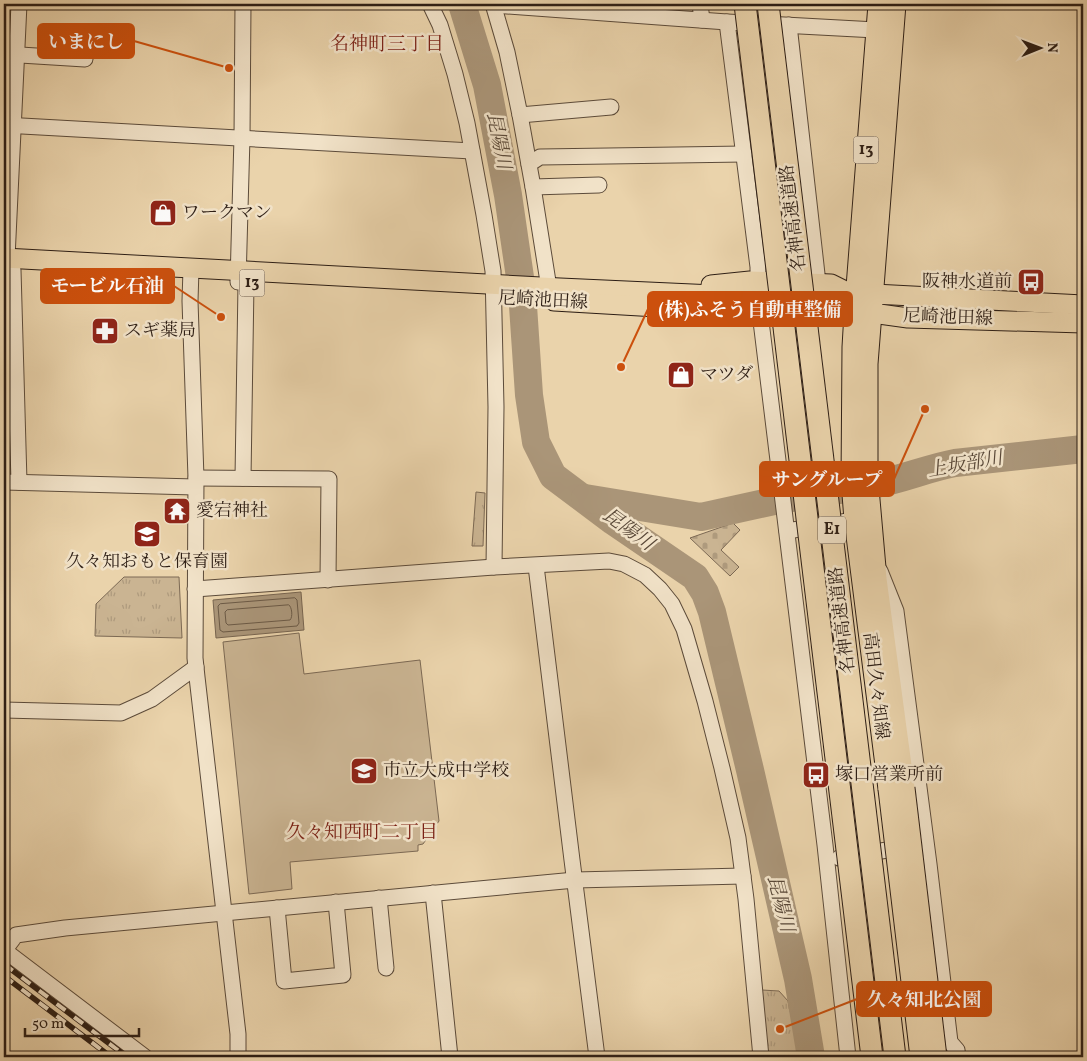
<svg xmlns="http://www.w3.org/2000/svg" width="1087" height="1061" viewBox="0 0 1087 1061" font-family="Vollkorn,'Noto Serif JP',serif">
	<defs>
		<pattern id="cemetery-stones" width="16" height="16" patternUnits="userSpaceOnUse" patternTransform="scale(1.25)"><rect width="16" height="16" fill="#cab492"/><path d="M2 7V4a2 2 0 0 1 4 0v3zM10 15v-3a2 2 0 0 1 4 0v3z" fill="#ae9a7d"/></pattern>
		<pattern id="park-tufts" width="24" height="20" patternUnits="userSpaceOnUse" patternTransform="scale(1.25)"><rect width="24" height="20" fill="#cab492"/><path d="M3 7l-1-3M5 7V3M7 7l1-3M15 17l-1-3M17 17v-4M19 17l1-3" fill="none" stroke="#ae9a7d"/></pattern>
	</defs>
	<rect width="100%" height="100%" fill="#ead3ab"/>
	<filter id="stains"><feTurbulence type="fractalNoise" baseFrequency=".004" numOctaves="4"/><feColorMatrix values="0 0 0 0 .2 0 0 0 0 .09 0 0 0 0 .02 0 0 0 .5 -.17"/></filter>
	<radialGradient id="worn" r=".72"><stop offset=".6" stop-color="#630" stop-opacity="0"/><stop offset="1" stop-color="#630" stop-opacity=".3"/></radialGradient>
	<!-- cemetery -->
	<path fill="url(#cemetery-stones)" stroke="#7c6954" d="M733,523L740,530L721,550L739,567L730,576L690,538Z"/>
	<!-- park -->
	<g fill="url(#park-tufts)" stroke="#7c6954">
		<path d="M476,492L485,493L483,546H472Z"/>
		<path d="M124,577H179L182,638L95,636L96,604Z"/>
		<path d="M762,990L779,991L788,1001L800,1057H768Z"/>
	</g>
	<!-- garden -->
	<path fill="#cab492" stroke="#7c6954" d="M299,633L304,674L420,660L439,821L423,844L418,845V851L290,862L292,889L249,894L223,642Z"/>
	<!-- water -->
	<path fill="#aa9578" stroke="#786550" d="M301,592L304,630L216,638L213,600Z"/>
	<g fill="none" stroke-linecap="round" stroke-linejoin="round">
		<!-- shore -->
		<g stroke="#6c5a46" stroke-width="1">
			<path d="M295,598L297,600L299,623L297,626L223,632L220,630L218,606L220,604Z"/>
			<path d="M289,605C292,607 293,617 290,620L228,625L226,623L225,612L227,610Z"/>
		</g>
		<!-- river -->
		<g stroke="#aa9578" stroke-width="28">
			<path d="M462,4L487,85L508,195L522,291L529,395L536,442L553,476L613,521L695,577L705,593L712,612L750,770L798,979L811,1057"/>
			<path d="M585,498L701,517L774,501L876,484C903,479 928,468 955,463L1083,449"/>
		</g>
		<!-- minor casing -->
		<g stroke="#5c4b3a" stroke-width="17">
			<g id="minor">
				<path d="M430,4L440,25L455,74L467,123L484,215L493,271L496,407L494,567"/>
				<path d="M493,4L507,52L520,115L533,187L549,288V296"/>
				<path d="M700,4L702,20"/>
				<path d="M493,5L727,22L876,30"/>
				<path d="M727,22L758,267V282"/>
				<path d="M789,25L818,283"/>
				<path d="M4,54L85,59"/>
				<path d="M520,115L611,107"/>
				<path d="M4,125L472,151"/>
				<path d="M529,164L540,157L744,154"/>
				<path d="M533,187L599,185"/>
				<path d="M7,258L19,4"/>
				<path d="M191,269L190,301L196,478L195,658L197,677L238,1034V1057"/>
				<path d="M13,270L19,482"/>
				<path d="M238,282L242,137L243,4"/>
				<path d="M760,313L825,845L848,1057"/>
				<path d="M196,478L329,479L328,580"/>
				<path d="M243,478L246,283"/>
				<path d="M4,482L195,487"/>
				<path d="M787,531L854,520"/>
				<path d="M536,566L572,860L597,1057"/>
				<path d="M880,571L896,611L929,864L950,1042L957,1050L958,1057"/>
				<path d="M195,589L494,567L609,561L624,564L645,575L660,589L672,604L684,629L705,701L722,768L738,838L746,899L761,1057"/>
				<path d="M4,710L121,713L152,699L196,667"/>
				<path d="M839,858L905,847"/>
				<path d="M433,893L450,1057"/>
				<path d="M379,898L386,968"/>
				<path d="M277,908L284,981L343,975L336,902"/>
				<path d="M4,950L145,1057"/>
				<path d="M4,951L16,935L65,928L575,880L743,876"/>
			</g>
		</g>
		<!-- major casing -->
		<g stroke="#2d1e15" stroke-width="21">
			<g id="major">
				<path d="M878,4L854,313L852,347L851,481L854,520L888,789"/>
				<path d="M896,4L868,364V477L877,579L905,788"/>
				<path d="M4,258L560,288L824,300L874,294L1083,305"/>
				<path d="M711,285L750,281L784,282L831,284L855,296"/>
				<path d="M554,301L760,313H872L908,318L1083,323"/>
			</g>
		</g>
		<!-- minor -->
		<use href="#minor" stroke="#f1e2c8" stroke-width="15"/>
		<!-- major -->
		<use href="#major" stroke="#ead3ab" stroke-width="19"/>
		<!-- rail casing -->
		<g stroke="#2d1e15" stroke-width="5.5">
			<g id="rail">
				<path d="M4,964L127,1057"/>
				<path d="M4,976L111,1057"/>
			</g>
		</g>
		<!-- rail -->
		<use href="#rail" stroke="#f1e2c8" stroke-width="4" stroke-dasharray="11" stroke-linecap="butt"/>
		<!-- major-bridge casing -->
		<g stroke="#2d1e15" stroke-width="21" stroke-linecap="butt">
			<g id="major-bridge">
				<path d="M905,788L937,1057"/>
				<path d="M888,789L920,1057"/>
			</g>
		</g>
		<!-- highway-bridge casing -->
		<g stroke="#2d1e15" stroke-width="23" stroke-linecap="butt">
			<g id="highway-bridge">
				<path d="M745,4L872,1057"/>
				<path d="M768,4L895,1057"/>
			</g>
		</g>
		<!-- major-bridge -->
		<use href="#major-bridge" stroke="#ead3ab" stroke-width="19"/>
		<!-- highway-bridge -->
		<use href="#highway-bridge" stroke="#ead3ab" stroke-width="21"/>
	</g>
	<!-- icons -->
	<defs>
		<g id="shop-square" transform="scale(1.4375)"><rect x="-9" y="-9" width="18" height="18" rx="4" fill="#8f2418" stroke="#f1e2c8"/><path d="M-5-2.5h2.3a2.7 3.5 0 0 1 5.4 0H5L5.5 6h-11ZM-1.5-2.5h3a1.5 2.3 0 0 0-3 0Z" fill="#fff"/></g>
		<g id="bus-square" transform="scale(1.4375)"><rect x="-9" y="-9" width="18" height="18" rx="4" fill="#8f2418" stroke="#f1e2c8"/><path d="M-5-6H5V4H4V6H2V4H-2V6H-4V4H-5ZM-3.5-4V0h7V-4ZM-3.5 1.2v1.5H-2V1.2ZM2 1.2v1.5H3.5V1.2Z" fill="#fff"/></g>
		<g id="pharmacy-square" transform="scale(1.4375)"><rect x="-9" y="-9" width="18" height="18" rx="4" fill="#8f2418" stroke="#f1e2c8"/><path d="M-2-6h4v4h4v4h-4v4h-4v-4h-4v-4h4Z" fill="#fff"/></g>
		<g id="temple-square" transform="scale(1.4375)"><rect x="-9" y="-9" width="18" height="18" rx="4" fill="#8f2418" stroke="#f1e2c8"/><path d="M0-6L5-2H3V0L6.5 2.5H4V6H1.5V3h-3V6H-4V2.5H-6.5L-3 0V-2H-5Z" fill="#fff"/></g>
		<g id="school-square" transform="scale(1.4375)"><rect x="-9" y="-9" width="18" height="18" rx="4" fill="#8f2418" stroke="#f1e2c8"/><path d="M0-5L7-2L0 1L-7-2ZM-4 1L0 2.5L4 1V4Q0 6-4 4Z" fill="#fff"/></g>
	</defs>
	<g fill-rule="evenodd">
		<use href="#shop-square" x="163" y="213"/>
		<use href="#bus-square" x="1031" y="282"/>
		<use href="#pharmacy-square" x="105" y="331"/>
		<use href="#shop-square" x="681" y="375"/>
		<use href="#temple-square" x="177" y="511"/>
		<use href="#school-square" x="147" y="534"/>
		<use href="#school-square" x="364" y="771"/>
		<use href="#bus-square" x="816" y="775"/>
	</g>
	<g text-anchor="middle" dominant-baseline="central" stroke-width="5" stroke-linejoin="round" paint-order="stroke">
		<!-- shield labels -->
		<g fill="#f1e2c8" stroke="#68594b" stroke-width="1">
			<rect x="853.5" y="136.5" width="25" height="27" rx="4"/>
			<rect x="239.5" y="269.5" width="25" height="27" rx="4"/>
			<rect x="818" y="516.5" width="28" height="27" rx="4"/>
		</g>
		<g font-size="16" font-weight="bold" fill="#2d1e15">
			<text x="866" y="150">13</text>
			<text x="252" y="283">13</text>
			<text x="832" y="530">E1</text>
		</g>
		<!-- poi labels -->
		<g font-size="18" fill="#2d1e15" stroke="#f1e2c8" text-anchor="start">
			<text x="182" y="213">ワークマン</text>
			<text x="1012" y="282" text-anchor="end">阪神水道前</text>
			<text x="124" y="331">スギ薬局</text>
			<text x="700" y="375">マツダ</text>
			<text x="196" y="511">愛宕神社</text>
			<text x="147" y="562" text-anchor="middle">久々知おもと保育園</text>
			<text x="383" y="771">市立大成中学校</text>
			<text x="835" y="775">塚口営業所前</text>
		</g>
		<!-- street labels -->
		<g font-size="18" fill="#2d1e15" stroke="#f1e2c8">
			<text transform="translate(794 218) rotate(-97)">名神高速道路</text>
			<text transform="translate(543 301) rotate(3)">尼崎池田線</text>
			<text transform="translate(948 318) rotate(2)">尼崎池田線</text>
			<text transform="translate(843 620) rotate(-97)">名神高速道路</text>
			<text transform="translate(875 686) rotate(83)">高田久々知線</text>
		</g>
		<!-- neighbourhood labels -->
		<g font-size="19" fill="#7a1f14" stroke="#f1e2c8">
			<text x="387" y="45">名神町三丁目</text>
			<text x="362" y="833">久々知西町二丁目</text>
		</g>
		<!-- water labels -->
		<g font-size="19" font-style="italic" fill="#594838" stroke="#f1e2c8">
			<text transform="translate(498 141) rotate(79)">昆陽川</text>
			<text transform="translate(965 465) rotate(-10)">上坂部川</text>
			<text transform="translate(628 530) rotate(36)">昆陽川</text>
			<text transform="translate(780 904) rotate(76)">昆陽川</text>
		</g>
	</g>
	<!-- callouts -->
	<path fill="none" stroke="#cc500d" stroke-width="2" d="M229 68L134 41M221 317L174 286M621 367L648 309M925 409L894 479M780 1029L857 999"/>
	<g fill="#cc500d" stroke="#f1e2c8" stroke-width="2">
		<circle cx="229" cy="68" r="5"/>
		<circle cx="221" cy="317" r="5"/>
		<circle cx="621" cy="367" r="5"/>
		<circle cx="925" cy="409" r="5"/>
		<circle cx="780" cy="1029" r="5"/>
	</g>
	<g fill="#cc500d" stroke="#cc500d" stroke-width="2">
		<rect x="38" y="24" width="96" height="34" rx="5"/>
		<rect x="41" y="269" width="133" height="34" rx="5"/>
		<rect x="648" y="292" width="204" height="34" rx="5"/>
		<rect x="760" y="462" width="134" height="34" rx="5"/>
		<rect x="857" y="982" width="134" height="34" rx="5"/>
	</g>
	<g font-size="19" text-anchor="middle" font-weight="bold" fill="#fff">
		<text x="86" y="48">いまにし</text>
		<text x="107" y="292">モービル石油</text>
		<text x="750" y="316">(株)ふそう自動車整備</text>
		<text x="827" y="486">サングループ</text>
		<text x="924" y="1006">久々知北公園</text>
	</g>
	<!-- margin -->
	<rect width="1087" height="1061" fill="none" stroke="#ead3ab" stroke-width="20"/>
	<rect x="5" y="5" width="1077" height="1051" fill="none" stroke="#2d1e15" stroke-width="2.5"/>
	<rect x="10" y="10" width="1067" height="1041" fill="none" stroke="#2d1e15"/>
	<!-- north arrow -->
	<g transform="translate(1040 48) rotate(89)" stroke="#f1e2c8" stroke-width="4" paint-order="stroke">
	<path d="M0-4L9 19L0 12L-9 19Z" fill="#2d1e15"/>
	<text y="-8" font-size="14" font-weight="bold" text-anchor="middle" fill="#2d1e15">N</text>
	</g>
	<!-- scale -->
	<path d="M25 1028v8h114v-8" fill="none" stroke="#2d1e15" stroke-width="2.5"/>
	<text x="32" y="1028" font-size="15" fill="#2d1e15" stroke="#f1e2c8" stroke-width="4" paint-order="stroke">50 m</text>
	<rect width="100%" height="100%" filter="url(#stains)"/>
	<rect width="100%" height="100%" fill="url(#worn)"/>
</svg>
